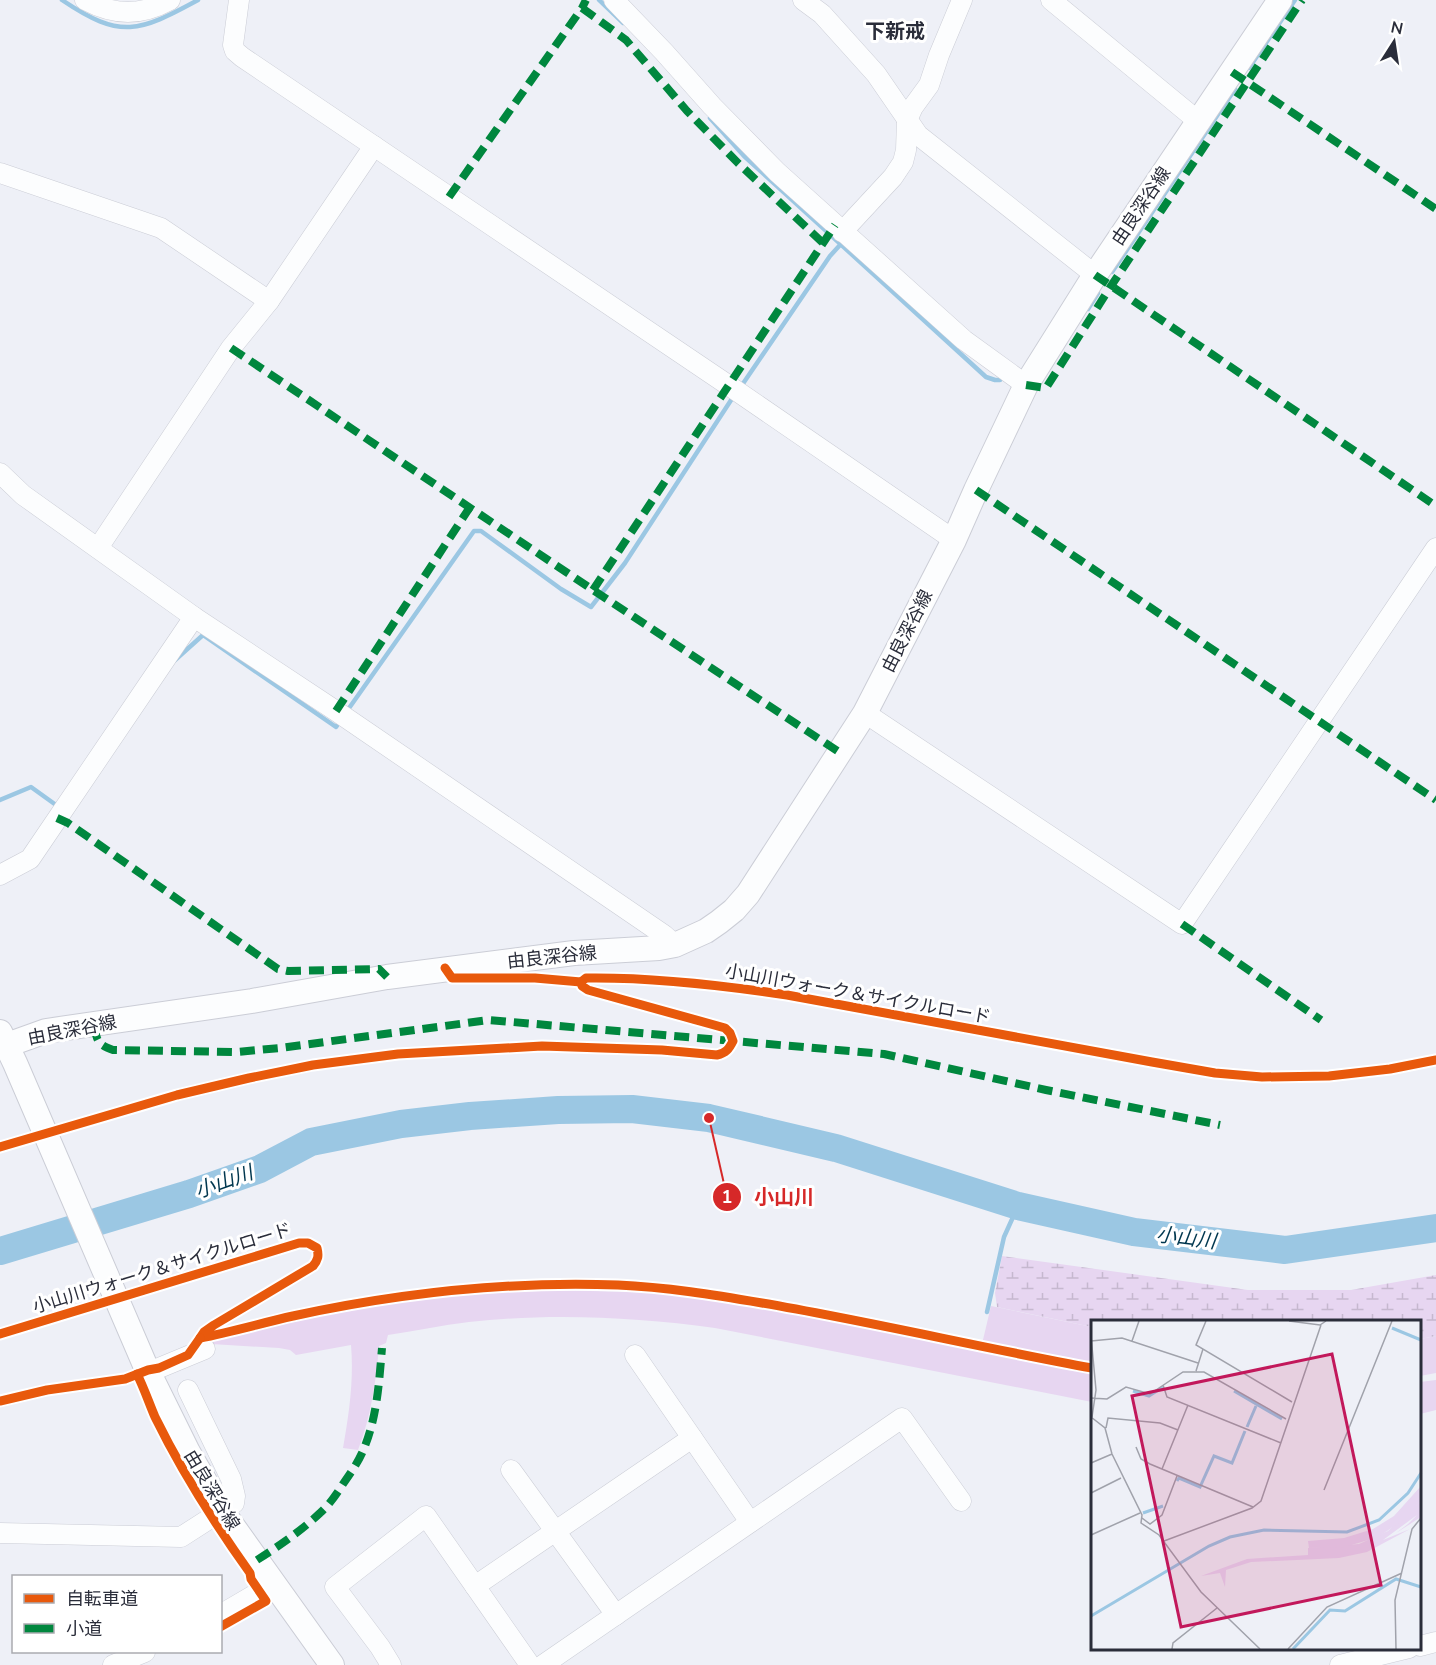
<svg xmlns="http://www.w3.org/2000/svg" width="1436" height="1665" viewBox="0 0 1436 1665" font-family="'Nunito Sans','Noto Sans JP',sans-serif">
	<defs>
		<pattern id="wetland-marsh" width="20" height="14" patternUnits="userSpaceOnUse" patternTransform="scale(1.5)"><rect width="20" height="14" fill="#e7d6f1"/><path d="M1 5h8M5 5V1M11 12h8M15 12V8" fill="none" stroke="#c6b8cf"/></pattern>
	</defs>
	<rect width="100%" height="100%" fill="#eef0f7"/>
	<!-- green -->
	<g fill="#e7d6f1">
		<path d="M549,1290L632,1292L688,1295L749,1305L1092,1371V1402L715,1328C634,1317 551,1313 469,1322C442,1325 415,1331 388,1335L386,1343L379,1346C376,1382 371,1416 358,1450L343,1448C349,1414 354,1380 351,1345L296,1355L290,1350L279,1348L211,1344L207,1341C295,1318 381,1303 471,1293C497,1291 523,1291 549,1290Z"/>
		<path d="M991,1306L1092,1327V1365L982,1344Z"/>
		<path d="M1436,1336V1373L1420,1376V1339Z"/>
		<path d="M1436,1380V1410L1420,1414V1382Z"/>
	</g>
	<!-- wetland -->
	<path fill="url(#wetland-marsh)" d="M1002,1256L1248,1290H1351L1436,1275V1336L1420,1339V1322H1092V1327L997,1307L995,1293Z"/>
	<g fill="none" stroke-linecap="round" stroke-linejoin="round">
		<!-- stream -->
		<g stroke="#9bc7e3" stroke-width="4.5">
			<path d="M62,0C121,40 139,32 198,0"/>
			<path d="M599,0L623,23"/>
			<path d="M1249,68L1295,0"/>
			<path d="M710,118L744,156L986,377L995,380H1000"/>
			<path d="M1112,272L1235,89"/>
			<path d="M1088,309L1098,293"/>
			<path d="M740,388L830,256L840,245"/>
			<path d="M174,661L203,635L336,727L340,721"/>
			<path d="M347,711L474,531H481L561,589L591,607L625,563L735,394"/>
			<path d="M0,800L31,787L56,805"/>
			<path d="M987,1312L1004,1237L1018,1206"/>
		</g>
		<!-- river -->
		<path stroke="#9bc7e3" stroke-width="28" d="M0,1251L189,1194L260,1169L311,1142L401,1124L470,1116L558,1110L632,1109L709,1118L836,1148L1018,1206L1134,1232L1285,1250L1436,1228"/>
		<!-- minor casing -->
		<g stroke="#cbcdd6" stroke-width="21">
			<g id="minor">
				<path d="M85,0C115,16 141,16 170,0"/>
				<path d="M239,0L233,45L235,51L242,57L728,385L954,540"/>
				<path d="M614,0L664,52L712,106L777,172L964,340L1026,385"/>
				<path d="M803,0L822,14L876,74L918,135L1095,275"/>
				<path d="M1051,0L1198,121"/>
				<path d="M0,173L161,228L269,301"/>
				<path d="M842,232L893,177L903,162L906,150L907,120L913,107L929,85L939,55L962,0"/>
				<path d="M0,473L23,495L194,617L336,711L664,935L675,945"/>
				<path d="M98,548L231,348L269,301L374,146"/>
				<path d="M865,713L1182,924L1436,548"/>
				<path d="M0,875L30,859L194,617"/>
				<path d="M635,1355L750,1522"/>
				<path d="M148,1370L159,1368L205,1349"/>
				<path d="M511,1470L616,1615"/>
				<path d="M0,1533L181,1537L234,1503L235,1496L231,1479L188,1390"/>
				<path d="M475,1586L692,1438"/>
				<path d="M220,1615L273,1584"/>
				<path d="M1420,1646L1436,1642"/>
				<path d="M113,1665L145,1652"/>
				<path d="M391,1665L380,1647L335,1587L426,1516L530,1665"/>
				<path d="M543,1665L902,1418L961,1501"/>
				<path d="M1340,1665L1409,1648"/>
			</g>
		</g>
		<!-- major casing -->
		<g stroke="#cbcdd6" stroke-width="26">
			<g id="major">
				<path d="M0,1032L15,1063L145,1365L188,1452L222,1511L332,1665"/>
				<path d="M7,1045L46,1031L252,1001L387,977L574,953L659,948L675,945L706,931L719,922L734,910L748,894L865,713L954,540L976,490L1026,385L1095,275L1280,0"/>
			</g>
		</g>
		<!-- minor -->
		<use href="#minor" stroke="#fcfdfe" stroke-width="20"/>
		<!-- major -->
		<use href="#major" stroke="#fcfdfe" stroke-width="24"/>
		<!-- quiet -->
		<g stroke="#00873e" stroke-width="8" stroke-dasharray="15 8" stroke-linecap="butt">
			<path d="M582,8L626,40L687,111L738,163L823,243"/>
			<path d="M1232,72L1436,209"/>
			<path d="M449,197L582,8L586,0"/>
			<path d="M1095,275L1436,506"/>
			<path d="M231,348L593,590L839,752"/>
			<path d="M1026,385L1046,388L1111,286L1302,0"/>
			<path d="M976,490L1436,800"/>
			<path d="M593,590L835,225"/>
			<path d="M336,711L470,507"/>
			<path d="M57,818L68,823L278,969L288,971L379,969L387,977"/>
			<path d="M1182,924L1321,1020"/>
			<path d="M94,1025C97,1041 97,1044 113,1050L237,1052L280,1048L489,1020L884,1054L1046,1090L1220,1125"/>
			<path d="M257,1560C279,1546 301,1531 320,1513C329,1505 336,1495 343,1484C350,1474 357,1464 362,1453C377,1420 379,1383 382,1348"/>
		</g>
		<!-- cycleway casing -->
		<g stroke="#fff" stroke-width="13">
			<g id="cycleway">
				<path d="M445,968L452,978H535L581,982"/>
				<path d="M581,982L586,978C653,977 721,985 787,995L1152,1062L1215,1073L1262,1077L1329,1076L1390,1069L1436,1060"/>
				<path d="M0,1147L177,1095L249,1078L313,1065L398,1054L542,1046L662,1050L717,1055C726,1053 729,1049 733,1041L730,1033L725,1028L588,990L582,986L581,982"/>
				<path d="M0,1334L299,1243H308L317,1248C319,1256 318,1260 313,1266L214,1325L204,1332L200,1338C231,1332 262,1323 293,1316C399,1293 510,1281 618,1285C666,1287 715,1295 762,1303C873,1322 982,1348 1092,1368"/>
				<path d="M137,1374C144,1388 149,1403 155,1417C182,1472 215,1524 250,1573L251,1579L266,1601L220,1627"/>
				<path d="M0,1401L47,1390L125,1379L148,1370L159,1368L188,1355L200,1338"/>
			</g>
		</g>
		<!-- cycleway -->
		<use href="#cycleway" stroke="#e8590c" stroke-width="9"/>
	</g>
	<g text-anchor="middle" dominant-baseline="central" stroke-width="6" stroke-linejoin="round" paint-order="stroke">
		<!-- street labels -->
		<g font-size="18" fill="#2a2d3a" stroke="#fff">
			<text transform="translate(1141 206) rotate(-56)">由良深谷線</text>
			<text transform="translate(907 631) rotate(-63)">由良深谷線</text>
			<text transform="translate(552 957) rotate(-6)">由良深谷線</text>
			<text transform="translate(858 994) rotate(10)">小山川ウォーク＆サイクルロード</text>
			<text transform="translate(72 1030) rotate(-11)">由良深谷線</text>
			<text transform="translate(162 1268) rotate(-17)">小山川ウォーク＆サイクルロード</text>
			<text transform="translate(212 1490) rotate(59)">由良深谷線</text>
		</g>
		<!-- neighbourhood labels -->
		<g font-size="20" font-weight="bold" fill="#2a2d3a" stroke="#fff">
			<text x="895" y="31">下新戒</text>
		</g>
		<!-- water labels -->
		<g font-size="20" font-style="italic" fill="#00374f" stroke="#fff">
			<text transform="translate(224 1182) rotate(-20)">小山川</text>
			<text transform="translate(1186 1238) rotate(7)">小山川</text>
		</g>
	</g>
	<!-- overview -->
	<g transform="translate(1091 1320)">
		<rect width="330" height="330" fill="#eef0f7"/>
		<path d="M330,181V197L305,213L317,204L326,195L292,220L319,209L276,232L248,238L160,242L135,250L134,267L129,253L110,256L156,239L217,235V228L268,224L297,211Z" fill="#e7d6f1"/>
		<path d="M330,166V181L311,201L287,217L254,227L218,228L217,221L253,218L282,209L303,196Z" fill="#e7d6f1"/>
		<path fill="none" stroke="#9bc7e3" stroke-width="3" d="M301,8L330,20M42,71L58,76L72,67M143,71L191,99M156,107L165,86M86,161L88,158L109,167L123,136L141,143L154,111M52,193L72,186M0,296L118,226L139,217L173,210L256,212L288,200L317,173L330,153M202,329L239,290L254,291L305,259L330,267"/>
		<path fill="none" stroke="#a0a2ab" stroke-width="1.5" d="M115,1L105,25L201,82M198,1L229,5L235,1M0,16L5,70L1,97M0,21L31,18L107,43M41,21L48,1M105,51L112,29M72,65L76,77L190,123M0,78L16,79L35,67L59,74L92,52H113L195,99M0,97L14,108L21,134L51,195L50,203L68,215L110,272L169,329M15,108L17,98L69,103L87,110M45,127L50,139L59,144L162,187M0,143L21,134M71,149L97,85M233,170L301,1M0,173L30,158M51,198L59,204L71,195L86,156M0,215L49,193M73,221L161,188L170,181L230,5M81,329L82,323L126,288M197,329L236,287L311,253M305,329L304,280L321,209L330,198"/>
		<path fill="#c2185b" fill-opacity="0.15" stroke="#c2185b" stroke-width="3" d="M241,34L290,265L90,307L41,76Z"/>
		<rect width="330" height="330" fill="none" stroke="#2a2d3a" stroke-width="3"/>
	</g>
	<!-- callouts -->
	<path fill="none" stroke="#d62828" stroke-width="2" d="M709 1118L727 1197"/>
	<g fill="#d62828" stroke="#fff" stroke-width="2">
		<circle cx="709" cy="1118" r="6"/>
		<circle cx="727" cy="1197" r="15"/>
	</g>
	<g font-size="18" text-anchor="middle" font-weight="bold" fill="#fff">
		<text x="727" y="1203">1</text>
	</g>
	<g font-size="20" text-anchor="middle" font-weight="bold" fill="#d62828" stroke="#fff" stroke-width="6" stroke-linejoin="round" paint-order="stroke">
		<text x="784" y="1204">小山川</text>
	</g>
	<!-- legend -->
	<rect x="12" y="1575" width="210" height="78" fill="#ffffff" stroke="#aaabb0" stroke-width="1.5"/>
	<rect x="24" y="1594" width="30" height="9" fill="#e8590c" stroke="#aaabb0" stroke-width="1.5"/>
	<text x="66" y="1605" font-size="18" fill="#2a2d3a">自転車道</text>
	<rect x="24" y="1624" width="30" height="9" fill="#00873e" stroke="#aaabb0" stroke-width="1.5"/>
	<text x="66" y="1635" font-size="18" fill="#2a2d3a">小道</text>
	<!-- north arrow -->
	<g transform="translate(1394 42) rotate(12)" stroke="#ffffff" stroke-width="4.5" paint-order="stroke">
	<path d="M0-4.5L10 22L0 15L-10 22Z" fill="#2a2d3a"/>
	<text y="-9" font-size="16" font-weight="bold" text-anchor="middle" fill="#2a2d3a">N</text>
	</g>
</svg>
